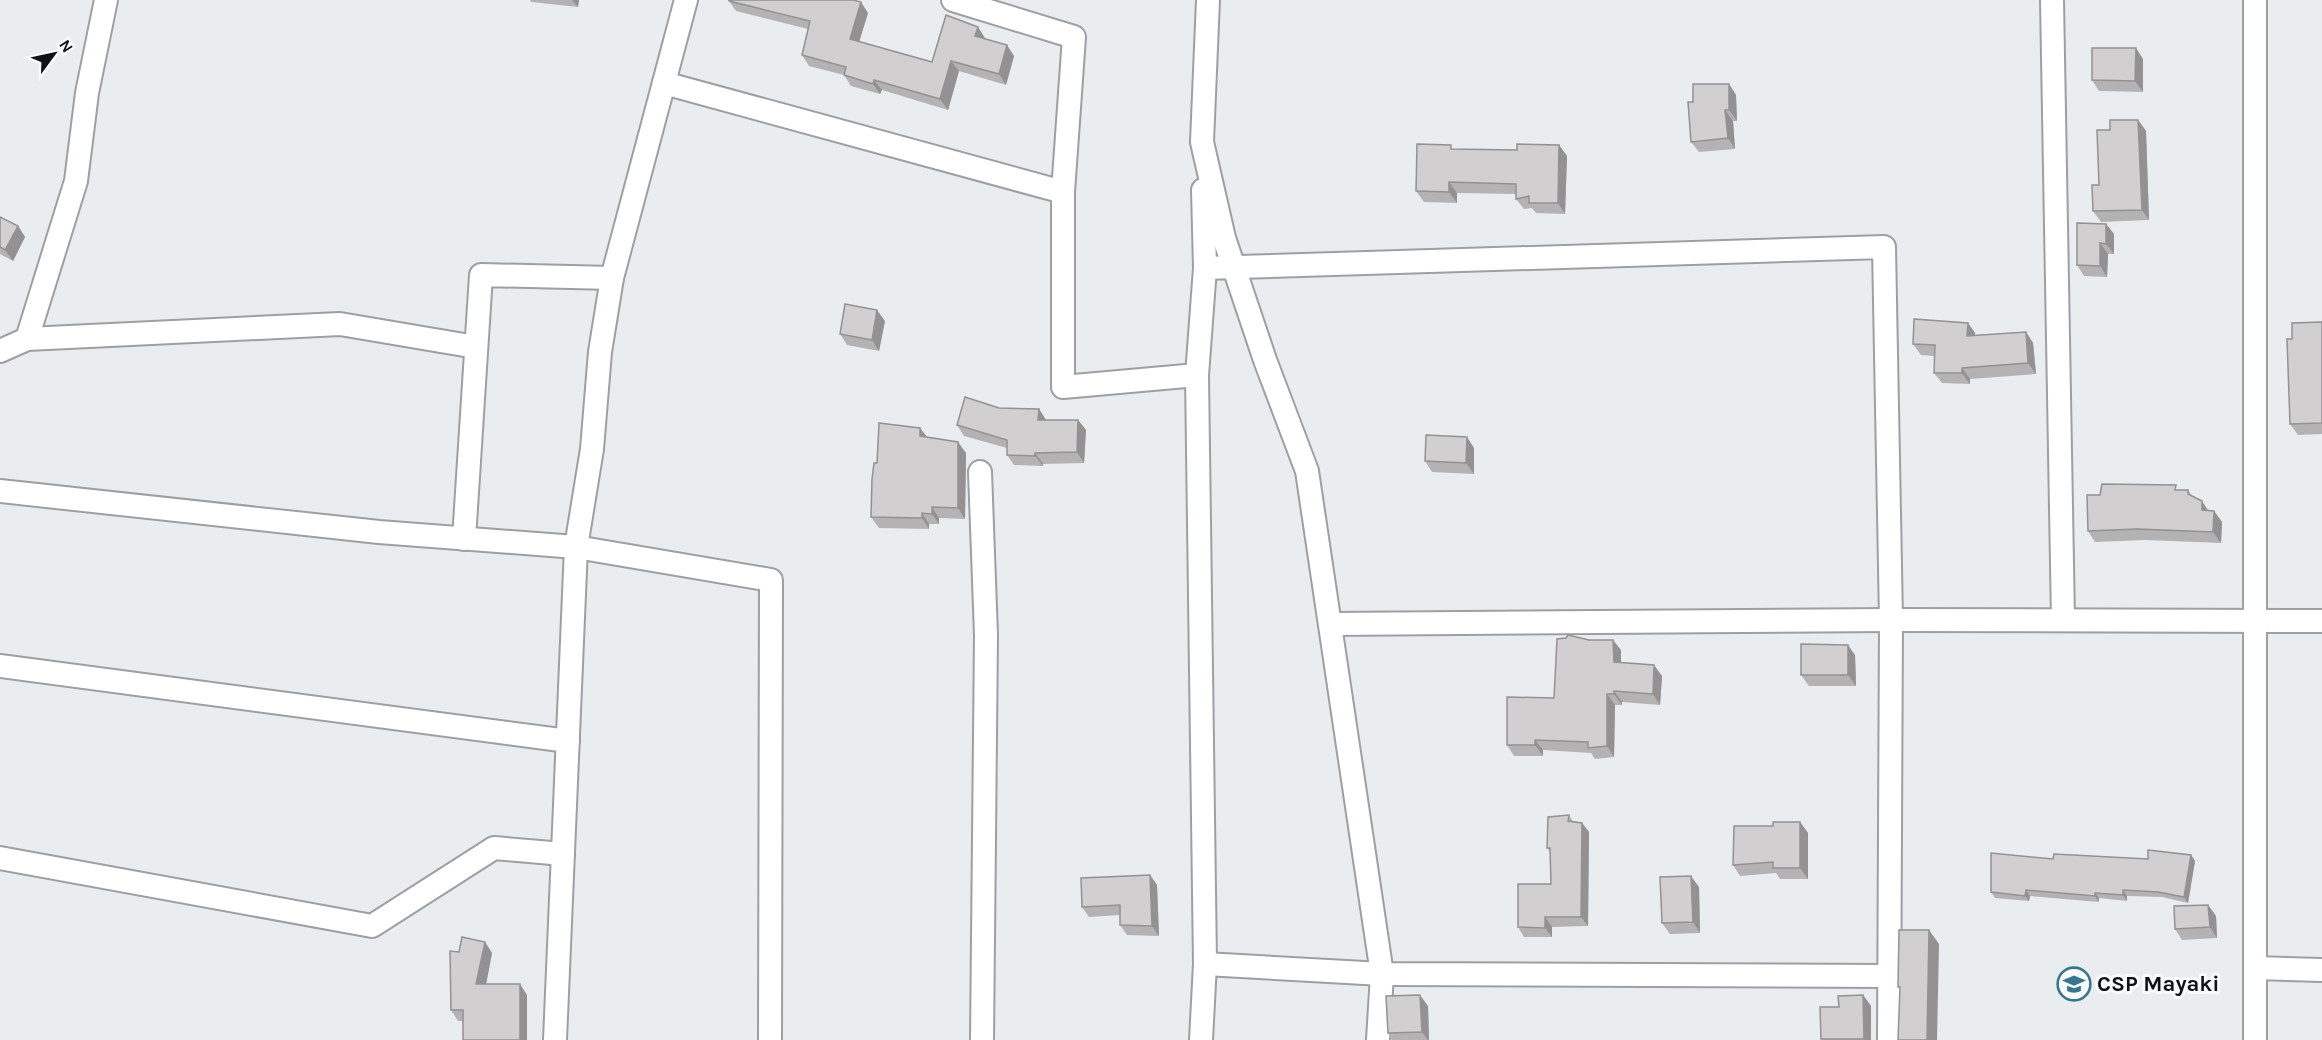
<svg xmlns="http://www.w3.org/2000/svg" width="2322" height="1040" viewBox="0 0 2322 1040" font-family="Karla,sans-serif">
	<rect width="100%" height="100%" fill="#eaedf0"/>
	<g fill="none" stroke-linecap="round" stroke-linejoin="round">
		<!-- street casing -->
		<g stroke="#9d9fa2" stroke-width="26">
			<g id="street">
				<path d="M953,0L1074,37L1063,192V387L1197,375"/>
				<path d="M1208,0L1202,142L1224,238L1265,360L1307,471L1382,974L1378,1040"/>
				<path d="M2052,0L2063,620"/>
				<path d="M664,83L1063,192"/>
				<path d="M1205,268L1884,247L1891,620L1889,1040"/>
				<path d="M27,339L76,181L87,93L106,0"/>
				<path d="M0,351L27,339L340,324L476,347"/>
				<path d="M980,472L986,635L982,1040"/>
				<path d="M0,491L379,532L576,547L771,580L770,1040"/>
				<path d="M464,539L481,275L612,278"/>
				<path d="M1330,624L1891,620L2322,621"/>
				<path d="M0,666L568,741"/>
				<path d="M0,858L372,926L494,848L563,854"/>
				<path d="M1205,964L1382,974L1889,976"/>
				<path d="M2255,968L2322,970"/>
				<path d="M555,1040L576,547L592,449L600,352L612,278L686,0"/>
				<path d="M1201,1040L1205,964L1197,375L1205,268L1203,190"/>
				<path d="M2255,1040V0"/>
			</g>
		</g>
		<!-- street -->
		<use href="#street" stroke="#fff" stroke-width="22"/>
	</g>
	<!-- wall -->
	<g fill="#b5b2b4">
		<path d="M530,0H579L578,7L531,2Z"/>
		<path d="M729,1L868,13L859,41L932,62L985,38V39L1014,56L1006,85L959,71L948,110L882,90L880,94L851,86L844,75L809,66L802,55L808,29L736,11Z"/>
		<path d="M2143,59V92L2099,91L2092,80Z"/>
		<path d="M1729,84L1736,95L1737,121H1733L1735,149L1699,152L1691,142L1693,102Z"/>
		<path d="M2138,120L2146,131L2149,220L2101,222L2093,211L2099,185Z"/>
		<path d="M1559,145L1567,156L1565,214L1536,213L1532,208L1524,209L1516,199V194L1457,193V203L1424,202L1416,191L1453,149L1517,150Z"/>
		<path d="M0,217L18,226L25,237L13,261L0,254Z"/>
		<path d="M2106,224L2114,234V254H2108L2107,277L2084,276L2077,265Z"/>
		<path d="M885,321L879,351L847,345L840,334Z"/>
		<path d="M2322,322V434L2298,435L2290,424L2292,339Z"/>
		<path d="M1968,323L1975,333V335L2026,332L2033,343L2036,374L1970,379V384L1942,383L1934,373V356L1921,355L1913,344Z"/>
		<path d="M999,408L1039,409L1046,420H1078L1086,430L1084,463L1043,464V466L1014,465L1007,455V448L964,436L957,425Z"/>
		<path d="M927,437L966,453L965,519L939,518V524H929V529L879,528L871,517L877,463Z"/>
		<path d="M1474,448V474L1432,472L1425,461Z"/>
		<path d="M2179,490H2188L2192,496L2209,511H2214L2222,522L2221,543L2145,540L2095,542L2088,531L2100,495Z"/>
		<path d="M1621,650V663L1662,676L1660,705L1622,702V705H1615L1614,757L1595,759L1591,753L1543,750V756H1514L1507,745Z"/>
		<path d="M1855,655L1856,686H1809L1801,675Z"/>
		<path d="M1569,815L1573,822L1582,823L1589,832L1588,926L1552,927V937H1524L1518,927L1551,884V853L1547,848Z"/>
		<path d="M1800,822L1808,833V879H1780L1776,873L1740,876L1733,865L1773,826Z"/>
		<path d="M2191,855L2195,861L2188,903L2162,897L2127,896V901L2099,898V902L2030,896L2029,901L1995,898L1991,892L2053,859H2148Z"/>
		<path d="M1150,875L1157,885L1159,936L1127,935L1120,925V915L1089,917L1082,907Z"/>
		<path d="M1699,887L1700,933L1670,934L1662,923Z"/>
		<path d="M2208,905L2216,916L2217,938L2182,940L2175,929Z"/>
		<path d="M485,942L492,953L486,984L527,995V1040H464L463,1021H458L451,1010L459,952Z"/>
		<path d="M1863,995L1871,1006V1040H1822L1821,1039L1839,1007Z"/>
		<path d="M1428,1006L1429,1040H1392L1388,1033Z"/>
	</g>
	<!-- shaded-wall -->
	<g fill="#939192">
		<path d="M572,0H579L578,7Z"/>
		<path d="M861,2L868,13L857,49L850,39Z"/>
		<path d="M978,27L985,38L982,47L975,36Z"/>
		<path d="M1007,45L1014,56L1006,85L999,74Z"/>
		<path d="M2136,48L2143,59V92L2135,81Z"/>
		<path d="M951,61L959,71L948,110L940,99Z"/>
		<path d="M874,80L882,90L880,94L873,84Z"/>
		<path d="M1729,84L1736,95L1737,121L1729,110Z"/>
		<path d="M1725,110L1733,121L1735,149L1728,138Z"/>
		<path d="M2138,120L2146,131L2149,220L2142,210Z"/>
		<path d="M1559,145L1567,156L1565,214L1558,203Z"/>
		<path d="M1449,182L1457,193V203L1449,192Z"/>
		<path d="M2106,224L2114,234V254L2106,244Z"/>
		<path d="M18,226L25,237L13,261L5,250Z"/>
		<path d="M2100,243L2108,254L2107,277L2100,266Z"/>
		<path d="M877,310L885,321L879,351L872,340Z"/>
		<path d="M1968,323L1975,333V347L1967,336Z"/>
		<path d="M2026,332L2033,343L2036,374L2028,363Z"/>
		<path d="M1962,368L1970,379V384L1962,373Z"/>
		<path d="M1039,409L1046,420V431L1038,420Z"/>
		<path d="M1078,420L1086,430L1084,463L1077,452Z"/>
		<path d="M920,428L928,438L920,436Z"/>
		<path d="M1467,437L1474,448V474L1466,463Z"/>
		<path d="M958,442L966,453L965,519L958,508Z"/>
		<path d="M1035,453L1043,464V466L1035,456Z"/>
		<path d="M2202,501L2209,512L2202,510Z"/>
		<path d="M932,507L939,518V524L932,514Z"/>
		<path d="M2214,511L2222,522L2221,543L2213,532Z"/>
		<path d="M922,513L929,524V529L922,518Z"/>
		<path d="M1613,640L1621,650V673L1614,662Z"/>
		<path d="M1848,645L1855,655L1856,686L1848,675Z"/>
		<path d="M1654,665L1662,676L1660,705L1653,694Z"/>
		<path d="M1614,691L1622,702V705L1614,694Z"/>
		<path d="M1607,694L1615,705L1614,757L1607,746Z"/>
		<path d="M1535,740L1543,750V756L1535,745Z"/>
		<path d="M1800,822L1808,833V879L1800,868Z"/>
		<path d="M1582,823L1589,832L1588,926L1581,917Z"/>
		<path d="M2191,855L2195,861L2188,903L2184,897Z"/>
		<path d="M1150,875L1157,885L1159,936L1152,926Z"/>
		<path d="M1691,876L1699,887L1700,933L1693,922Z"/>
		<path d="M2026,890L2030,896L2029,901L2025,896Z"/>
		<path d="M2123,890L2127,896V901L2123,895Z"/>
		<path d="M2095,893L2099,898V902L2095,896Z"/>
		<path d="M2208,905L2216,916L2217,938L2210,927Z"/>
		<path d="M1545,917L1552,927V937L1545,928Z"/>
		<path d="M1929,930L1939,944L1937,1040H1927Z"/>
		<path d="M485,942L492,953L484,995L476,984Z"/>
		<path d="M520,984L527,995V1040H520Z"/>
		<path d="M1420,995L1428,1006L1429,1040H1428L1422,1032Z"/>
		<path d="M1863,995L1871,1006V1040H1865L1864,1039Z"/>
	</g>
	<!-- building -->
	<g fill="#d2cfd1" stroke="#939192" stroke-width="1.5">
		<path d="M729,0H853L861,2L850,39L932,62L946,15L978,27L975,36L1007,45L999,74L951,61L940,99L874,80L873,84L844,75L846,67L802,55L810,21L729,1Z"/>
		<path d="M2092,48H2136L2135,81L2092,80Z"/>
		<path d="M1693,84H1729V110H1725L1728,138L1691,142L1688,102H1693Z"/>
		<path d="M2110,120H2138L2142,210L2093,211L2092,185H2099L2097,130H2110Z"/>
		<path d="M1417,144L1451,145V149L1517,150V144L1559,145L1558,203H1529V196L1516,199V184L1449,182V192L1416,191Z"/>
		<path d="M0,217L18,226L5,250L0,247Z"/>
		<path d="M2077,223L2106,224V244L2100,243V266L2077,265Z"/>
		<path d="M845,304L877,310L872,340L840,334Z"/>
		<path d="M1914,319L1968,323L1967,336L2026,332L2028,363L1962,368V373H1934L1935,345L1913,344Z"/>
		<path d="M2322,322V423L2290,424L2287,339H2292V323Z"/>
		<path d="M965,397L999,408L1039,409L1038,420H1078L1077,452L1035,453V456L1007,455V440L957,425Z"/>
		<path d="M879,423L920,428V436L958,442V508L932,507V514L922,513V518L871,517L872,479L874,463H877Z"/>
		<path d="M1426,435L1467,437L1466,463L1425,461Z"/>
		<path d="M2102,484L2176,485L2175,490H2188V494L2202,501V510L2214,511L2213,532L2137,529L2088,531L2087,495H2100Z"/>
		<path d="M1568,635L1589,640H1613L1614,662L1654,665L1653,694L1614,691V694H1607V746L1588,748V742L1535,740V745H1507V697L1554,698L1557,639L1566,638Z"/>
		<path d="M1801,644L1848,645V675H1801Z"/>
		<path d="M1569,815L1568,821L1582,823L1581,917H1545V928L1518,927V884H1551L1550,848H1547L1548,817Z"/>
		<path d="M1773,822H1800V868H1773V862L1733,865L1734,826H1773Z"/>
		<path d="M2148,850L2191,855L2184,897L2158,892L2123,890V895L2095,893V896L2026,890L2025,896L1991,892V853L2053,859L2054,854L2148,859Z"/>
		<path d="M1150,875L1152,926L1120,925V905L1082,907L1081,878Z"/>
		<path d="M1691,876L1693,922L1662,923L1660,877Z"/>
		<path d="M2208,905L2210,927L2175,929L2174,906Z"/>
		<path d="M1899,930H1929L1927,1040H1898L1900,987H1898Z"/>
		<path d="M462,937L485,942L476,984H520V1040H463V1010H451L450,951L459,952Z"/>
		<path d="M1420,995L1422,1032L1388,1033L1386,996Z"/>
		<path d="M1863,995L1864,1039H1821L1820,1007H1839L1838,996Z"/>
	</g>
	<!-- icons -->
	<defs>
		<g id="school-ring" transform="scale(1.725)"><circle r="9.5" fill="#f8fafd" stroke="#39768d" stroke-width="1.5"/><path d="M0-5L7-2L0 1L-7-2ZM-4 1L0 2.5L4 1V4Q0 6-4 4Z" fill="#39768d"/></g>
	</defs>
	<g fill-rule="evenodd">
		<use href="#school-ring" x="2074" y="984"/>
	</g>
	<g text-anchor="middle" dominant-baseline="central" stroke-width="6" stroke-linejoin="round" paint-order="stroke">
		<!-- poi labels -->
		<g font-size="22" font-weight="bold" fill="#101112" stroke="#f8fafd" text-anchor="start">
			<text x="2097" y="984">CSP Mayaki</text>
		</g>
	</g>
	<!-- north arrow -->
	<g transform="translate(54 54) rotate(57)" stroke="#f8fafd" stroke-width="4.5" paint-order="stroke">
	<path d="M0-4.5L10 22L0 15L-10 22Z" fill="#101112"/>
	<text y="-9" font-size="16" font-weight="bold" text-anchor="middle" fill="#101112">N</text>
	</g>
</svg>
